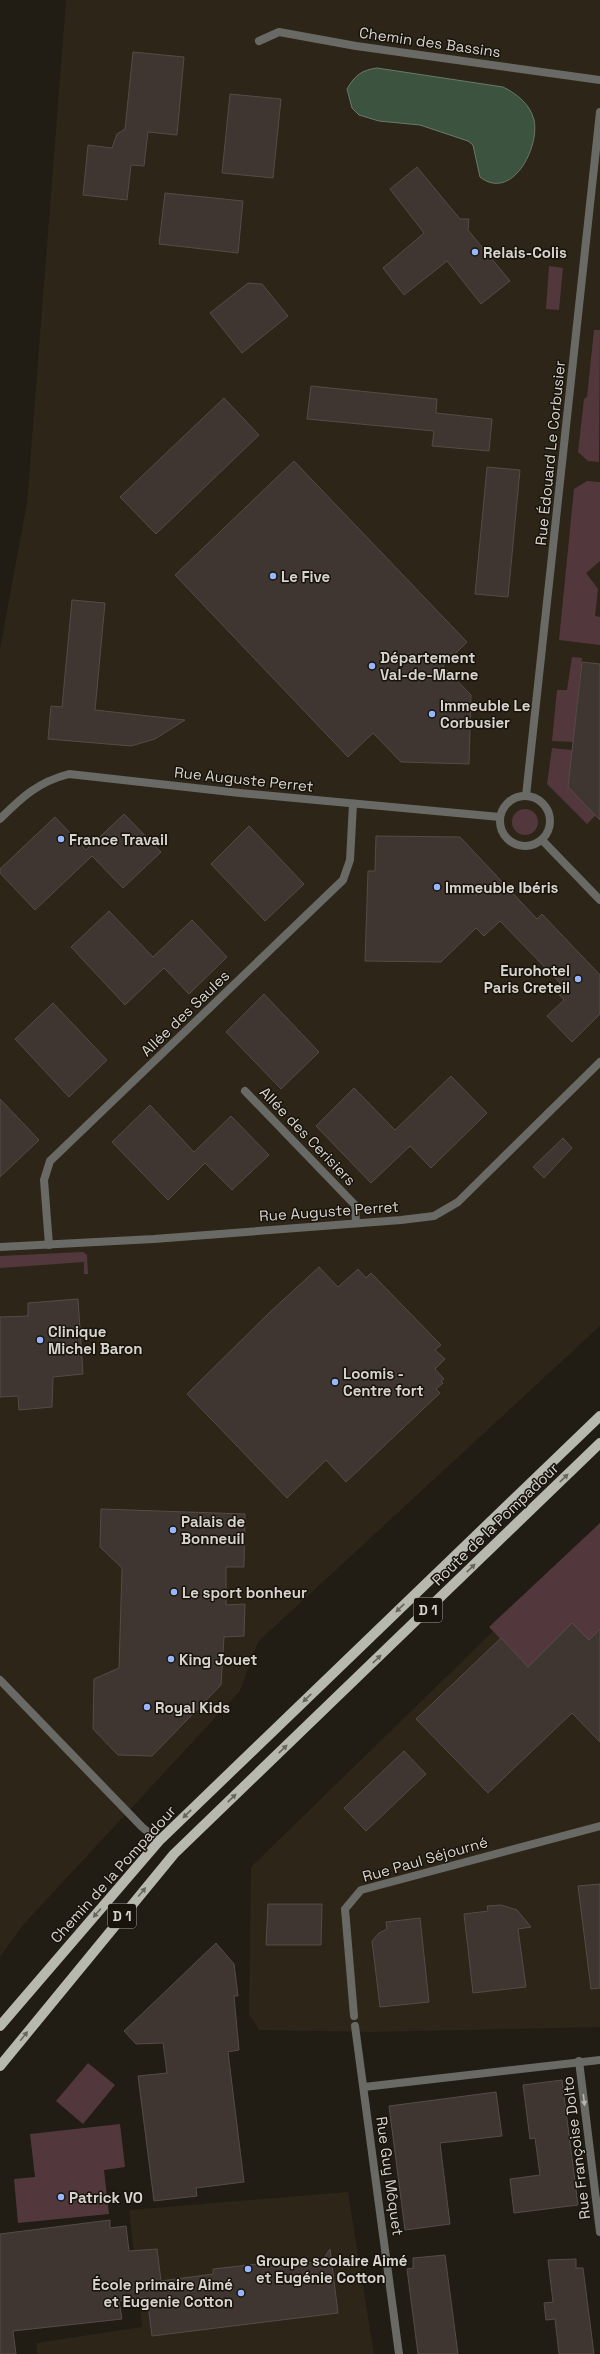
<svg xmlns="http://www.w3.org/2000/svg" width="600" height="2354" viewBox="0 0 600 2354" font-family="'Space Grotesk',sans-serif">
	<rect width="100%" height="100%" fill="#211c14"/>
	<!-- built -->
	<g fill="#2d2517">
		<path d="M66,0H600V1326L258,1642L240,1691L23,1925L0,1957V649L27,502Z"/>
		<path d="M600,1556V2027L370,2032L259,2030L249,2014L251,1867L520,1605Z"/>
		<path d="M348,2192L374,2354H37L36,2343L142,2327L129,2210Z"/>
	</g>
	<!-- green -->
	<g fill="#52383c">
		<path d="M549,266L563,268L559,310L546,309Z"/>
		<path d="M594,330H600L599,462L588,461L578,452L584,399L587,397Z"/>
		<path d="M587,481L600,482V561L586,573L598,589L595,616L600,617V645L559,640L574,489Z"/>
		<path d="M572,657L582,658L573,742L552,741L557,690H567Z"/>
		<path d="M552,748L572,750L568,787L596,815L587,824L547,784Z"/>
		<circle cx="525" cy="822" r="13"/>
		<path d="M83,1252L87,1255L88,1274H84V1262L0,1268V1256Z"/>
		<path d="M600,1523V1629L589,1640L572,1623L528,1667L489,1627Z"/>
		<path d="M88,2063L115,2085L83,2124L56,2101Z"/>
		<path d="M120,2124L125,2167L104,2170L109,2214L18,2223L14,2179L35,2177L30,2134Z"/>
	</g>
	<!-- water -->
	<path fill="#3c5340" stroke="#6a7a6b" d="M377,68L503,87C517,94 530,104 534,120C540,147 512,202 480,177L473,145L468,141L420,125L379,121L359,115L352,108L347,89C355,75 362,70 377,68Z"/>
	<!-- building -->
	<g fill="#403631" stroke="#564b47">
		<path d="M133,52L184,57L177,135L148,132L144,166L131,165L127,200L83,195L88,145L112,148L117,134L125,129Z"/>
		<path d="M230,94L281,99L273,178L222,173Z"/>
		<path d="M417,167L460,219H469L468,230L510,281L481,304L447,261L404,295L383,268L424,233L390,189Z"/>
		<path d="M165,193L243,201L238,253L159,244Z"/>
		<path d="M248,283L262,284L288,316L242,353L210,313Z"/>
		<path d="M311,386L437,399L436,413L492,419L489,451L432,446L434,431L307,419Z"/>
		<path d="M224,398L259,435L156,534L120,497Z"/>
		<path d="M294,461L467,642L443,666L471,695L469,764L401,762L373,733L348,757L175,575Z"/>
		<path d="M487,467L520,470L508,597L475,594Z"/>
		<path d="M72,600L105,603L95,710L185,720L155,739L131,746L48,739L51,706L62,707Z"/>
		<path d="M582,662L600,664V820L568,787Z"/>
		<path d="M124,814L161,852L123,888L92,856L35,910L0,873V869L55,817L86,850Z"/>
		<path d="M249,826L304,884L265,921L211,864Z"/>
		<path d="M376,836L460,837L537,919L542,914L600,975V1014L572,1042L547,1016L564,1000L554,989L560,983L500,921L484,936L476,928L441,962L365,961L368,871H375Z"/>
		<path d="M109,911L153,957L192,920L227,957L189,994L164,968L125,1005L71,947Z"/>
		<path d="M264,994L319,1052L281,1089L226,1032Z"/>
		<path d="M53,1003L107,1060L69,1097L15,1039Z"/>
		<path d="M451,1076L487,1113L431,1168L410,1146L371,1183L316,1126L354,1088L395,1130Z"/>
		<path d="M0,1099L39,1140L0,1177Z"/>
		<path d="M150,1105L194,1152L231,1116L269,1155L232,1190L205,1163L168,1200L112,1142Z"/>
		<path d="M563,1138L572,1148L544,1178L533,1167Z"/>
		<path d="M319,1267L338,1287L358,1269L366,1278L371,1273L441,1345L435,1350L445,1359L435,1369L444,1379L441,1381L443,1383L436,1389L440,1393L346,1482L326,1460L287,1498L187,1394L269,1313Z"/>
		<path d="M78,1299L83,1374L53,1377L52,1407L19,1410L18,1396L0,1397V1317L28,1316V1303Z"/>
		<path d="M101,1509L245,1514L244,1567H226V1605L245,1604L244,1636L224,1637L221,1685L152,1756L118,1755L93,1729L94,1679L119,1668L122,1568L100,1547Z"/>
		<path d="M572,1623L589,1640L600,1629V1742L572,1713L488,1793L416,1719L501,1638L528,1667Z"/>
		<path d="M404,1751L426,1774L366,1831L344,1808Z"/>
		<path d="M600,1884V1988L591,1989L578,1886Z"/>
		<path d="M268,1904H322L321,1945H266Z"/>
		<path d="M501,1905L517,1910L531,1927L518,1929L526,1987L473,1993L464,1914L488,1911L487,1906Z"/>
		<path d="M420,1918L429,2002L380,2007L372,1941L379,1933L387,1929L386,1922Z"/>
		<path d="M216,1943L234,1964L238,1996H234L239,2050L228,2052L244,2182L196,2188L197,2196L154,2201L138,2076L167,2073L163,2043L136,2044L124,2031Z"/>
		<path d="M562,2080L578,2205L514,2213L510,2179L540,2175L535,2138L530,2139L523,2085Z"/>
		<path d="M496,2092L502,2136L440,2143L450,2224L405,2230L389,2106Z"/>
		<path d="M110,2220V2228L126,2226L129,2251L157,2249L161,2281L213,2274V2269L276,2262L277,2267L322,2261L330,2249L338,2313L152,2336L147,2297L119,2301L122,2319L13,2331L16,2354H0V2234Z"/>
		<path d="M445,2255L458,2354H418L407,2269L413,2268V2258Z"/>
		<path d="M576,2259V2268H583L594,2354H559L555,2319L546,2320L544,2303L553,2302L548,2260Z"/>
	</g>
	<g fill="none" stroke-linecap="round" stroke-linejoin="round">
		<!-- minor -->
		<g stroke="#696a65" stroke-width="8">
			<path d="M259,41L279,32L356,46L600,80"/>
			<path d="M526,796L600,112"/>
			<circle cx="525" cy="821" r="25"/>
			<path d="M0,819C22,797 38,782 69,774L240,793L500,817"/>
			<path d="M542,840L600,900"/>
			<path d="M245,1091L355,1205L356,1223"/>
			<path d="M49,1245L44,1180L50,1161L343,880L350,860L353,804"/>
			<path d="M0,1247L154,1239L401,1220L434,1216L458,1202L600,1062"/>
			<path d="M0,1680L142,1827L159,1841"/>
			<path d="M354,2016L345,1909L361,1890L600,1826"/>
			<path d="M355,2026L399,2354"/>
			<path d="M579,2061L600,2232"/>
			<path d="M364,2087L600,2060"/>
		</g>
		<!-- primary -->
		<g stroke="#b7b8ae" stroke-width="10">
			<path d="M0,2026L159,1841L600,1416"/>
			<path d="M0,2066L174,1854L600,1443"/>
		</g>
	</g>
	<!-- one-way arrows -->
	<defs><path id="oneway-solid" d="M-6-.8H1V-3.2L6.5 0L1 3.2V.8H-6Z"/></defs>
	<g fill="#68665c">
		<use href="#oneway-solid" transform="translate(564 1478) rotate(-44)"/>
		<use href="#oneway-solid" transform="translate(471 1568) rotate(-44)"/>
		<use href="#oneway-solid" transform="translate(400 1608) rotate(136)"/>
		<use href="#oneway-solid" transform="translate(377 1659) rotate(-44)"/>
		<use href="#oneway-solid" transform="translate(307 1698) rotate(136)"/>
		<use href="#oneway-solid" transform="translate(283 1749) rotate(-44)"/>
		<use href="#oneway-solid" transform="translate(232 1798) rotate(-44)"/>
		<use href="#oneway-solid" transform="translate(187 1814) rotate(136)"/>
		<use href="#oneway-solid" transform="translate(142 1892) rotate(-50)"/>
		<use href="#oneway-solid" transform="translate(97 1913) rotate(131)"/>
		<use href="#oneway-solid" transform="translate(24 2036) rotate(-51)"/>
	</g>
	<use fill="#b6b4af" href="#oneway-solid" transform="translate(584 2100) rotate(83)"/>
	<!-- markers -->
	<g fill="#96b6fd" stroke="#18130b" stroke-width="1.5">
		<circle cx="475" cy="252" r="4"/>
		<circle cx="273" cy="576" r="4"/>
		<circle cx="372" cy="666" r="4"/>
		<circle cx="432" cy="714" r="4"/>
		<circle cx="61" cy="839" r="4"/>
		<circle cx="437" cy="887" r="4"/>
		<circle cx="578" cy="979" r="4"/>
		<circle cx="40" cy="1340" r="4"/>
		<circle cx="335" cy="1382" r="4"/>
		<circle cx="173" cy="1530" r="4"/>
		<circle cx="174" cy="1592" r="4"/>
		<circle cx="171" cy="1659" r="4"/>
		<circle cx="147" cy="1707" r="4"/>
		<circle cx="61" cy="2197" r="4"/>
		<circle cx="248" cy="2269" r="4"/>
		<circle cx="241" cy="2293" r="4"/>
	</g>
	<g text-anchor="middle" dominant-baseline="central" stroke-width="3" stroke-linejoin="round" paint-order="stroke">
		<!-- shield labels -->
		<g fill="#18130b" stroke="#9e9a94" stroke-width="1">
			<rect x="414" y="1598" width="28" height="24" rx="3"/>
			<rect x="108" y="1904" width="28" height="24" rx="3"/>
		</g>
		<g font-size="14" font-weight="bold" fill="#d7d4cf">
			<text x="428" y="1610">D 1</text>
			<text x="122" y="1916">D 1</text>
		</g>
		<!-- street labels -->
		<g font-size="15" fill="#d7d4cf" stroke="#18130b">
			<text transform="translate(430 42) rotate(8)">Chemin des Bassins</text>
			<text transform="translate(550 453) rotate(-84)">Rue Édouard Le Corbusier</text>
			<text transform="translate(244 779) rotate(6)">Rue Auguste Perret</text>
			<text transform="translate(185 1013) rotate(-44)">Allée des Saules</text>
			<text transform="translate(308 1136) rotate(46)">Allée des Cerisiers</text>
			<text transform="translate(329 1211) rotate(-4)">Rue Auguste Perret</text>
			<text transform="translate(495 1524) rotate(-44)">Route de la Pompadour</text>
			<text transform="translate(425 1859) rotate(-16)">Rue Paul Séjourné</text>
			<text transform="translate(113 1874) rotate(-48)">Chemin de la Pompadour</text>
			<text transform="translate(576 2148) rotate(-97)">Rue Françoise Dolto</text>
			<text transform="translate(390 2176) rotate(82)">Rue Guy Môquet</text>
		</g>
		<!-- poi labels -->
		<g font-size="15" font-weight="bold" fill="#d7d4cf" stroke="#18130b" text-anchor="start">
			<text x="483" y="252">Relais-Colis</text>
			<text x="281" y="576">Le Five</text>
			<text x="380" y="657">Département<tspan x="380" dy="17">Val-de-Marne</tspan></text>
			<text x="440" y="705">Immeuble Le<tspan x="440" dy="17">Corbusier</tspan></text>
			<text x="69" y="839">France Travail</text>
			<text x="445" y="887">Immeuble Ibéris</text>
			<text x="570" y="970" text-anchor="end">Eurohotel<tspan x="570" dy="17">Paris Creteil</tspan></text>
			<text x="48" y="1331">Clinique<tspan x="48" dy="17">Michel Baron</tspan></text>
			<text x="343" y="1373">Loomis -<tspan x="343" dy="17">Centre fort</tspan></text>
			<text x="181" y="1521">Palais de<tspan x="181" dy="17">Bonneuil</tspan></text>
			<text x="182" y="1592">Le sport bonheur</text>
			<text x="179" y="1659">King Jouet</text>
			<text x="155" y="1707">Royal Kids</text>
			<text x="69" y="2197">Patrick VO</text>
			<text x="256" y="2260">Groupe scolaire Aimé<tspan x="256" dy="17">et Eugénie Cotton</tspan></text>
			<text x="233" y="2284" text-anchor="end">École primaire Aimé<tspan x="233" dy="17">et Eugenie Cotton</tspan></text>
		</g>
	</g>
</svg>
